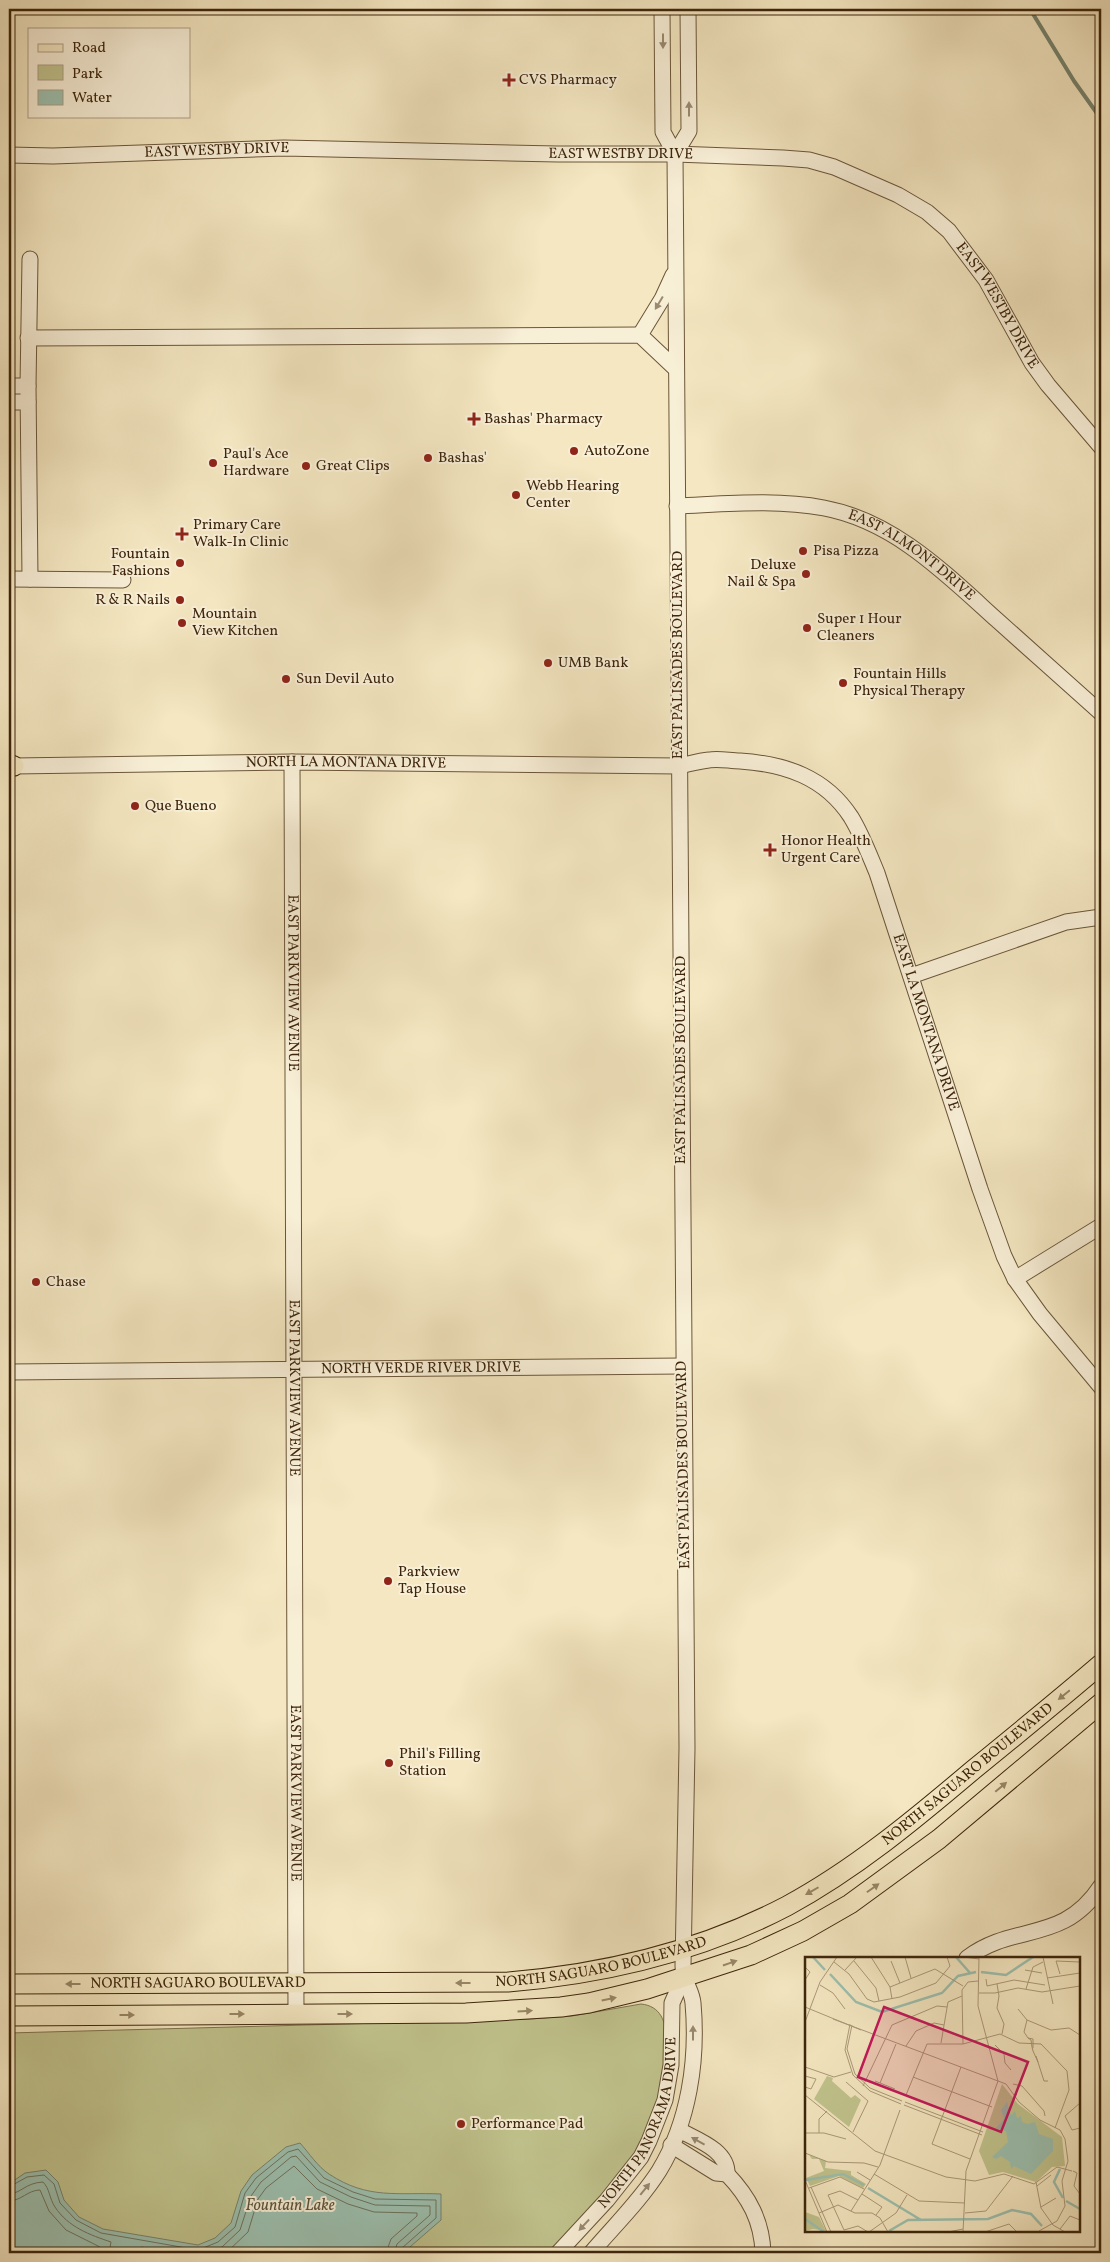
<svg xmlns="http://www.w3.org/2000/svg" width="1110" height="2262" viewBox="0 0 1110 2262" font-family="Vollkorn,serif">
	<rect width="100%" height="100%" fill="#f4e7c1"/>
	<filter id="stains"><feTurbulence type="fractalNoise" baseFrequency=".004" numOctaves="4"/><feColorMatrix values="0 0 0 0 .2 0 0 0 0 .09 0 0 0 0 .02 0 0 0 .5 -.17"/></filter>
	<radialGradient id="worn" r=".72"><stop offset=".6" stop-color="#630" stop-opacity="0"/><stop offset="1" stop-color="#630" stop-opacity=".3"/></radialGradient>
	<!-- green -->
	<path fill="#c1c48e" stroke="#7f744c" d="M641,2004C661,2006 666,2022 666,2039C664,2074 659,2108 643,2140C623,2179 581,2219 551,2253H9V2033L530,2019L572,2016Z"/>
	<!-- water -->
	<path fill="#9cc0af" stroke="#76826d" d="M300,2143C309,2153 318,2167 329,2174C368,2200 398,2192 441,2194V2220L403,2253H160L121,2251L117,2253H16L9,2241V2184L25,2173L46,2170L58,2182L64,2200L79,2217L103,2229L198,2245L215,2238L231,2223L241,2191L252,2175L286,2147Z"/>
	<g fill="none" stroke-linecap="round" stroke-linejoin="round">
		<!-- shore -->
		<g stroke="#6c725d" stroke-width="1">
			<path d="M9,2187L27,2177L44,2175L54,2184L60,2203L76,2220L101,2233L198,2250L218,2242L235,2227L245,2193L256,2178L288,2152L298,2149L324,2178L353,2192L375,2199L436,2200V2218L402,2248L400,2253"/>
			<path d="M9,2194C22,2193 25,2183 43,2182C50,2189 49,2198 55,2207C68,2227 90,2235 111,2242L109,2253"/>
			<path d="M9,2201C21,2201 28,2190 40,2190L49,2211L66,2230L100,2247L101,2253"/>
			<path d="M138,2253L141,2247L184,2253"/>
			<path d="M207,2253L222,2247L240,2230L251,2196L261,2182L291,2157L296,2156L320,2182L351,2197L375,2205L430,2206V2215L397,2244L394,2253"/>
			<path d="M226,2253L248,2232L258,2199L266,2188L294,2166L317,2189L348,2204L374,2212L417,2213V2216L391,2239L386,2253"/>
		</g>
		<!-- stream -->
		<path stroke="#76826d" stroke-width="4" d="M1030,9L1074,81L1101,119"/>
		<!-- minor casing -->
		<g stroke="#6b5638" stroke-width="17">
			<g id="minor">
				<path d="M675,154L689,131L688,9"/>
				<path id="s1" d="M9,155L53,156L284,148L558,154H675L783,158L809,160L834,167L898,195L927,212L949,231L986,280L1032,363L1048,385L1101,447"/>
				<path d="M30,259L28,386L30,579"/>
				<path d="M640,335L662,299L673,275"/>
				<path d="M28,338L640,335L676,369"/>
				<path d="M9,386H28"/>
				<path d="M9,402H28"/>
				<path id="s2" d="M677,506C726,504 776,499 824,508C894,521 946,574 997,620C1032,651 1066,682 1101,713"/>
				<path d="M9,579L123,580"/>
				<path id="s3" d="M292,762L296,2014"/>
				<path id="s4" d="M14,766L292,762L679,766C689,764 699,761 709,760C719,758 730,761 740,761C785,764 825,777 851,817C862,835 869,854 877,873L980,1189L1004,1256L1015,1279L1040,1314L1101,1387"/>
				<path d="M911,976L1066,922L1101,917"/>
				<path d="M1015,1279L1101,1226"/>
				<path id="s5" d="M9,1372L683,1366"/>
				<path d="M967,1958C1015,1922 1062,1945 1101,1886"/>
				<path d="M671,2145L716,2173L727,2174C728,2150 697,2140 679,2130"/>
				<path d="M727,2174C749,2197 762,2221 763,2253"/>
				<path id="s6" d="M558,2253L607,2200L641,2157L649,2141L665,2100L671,2065L672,2003L683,1978"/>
				<path d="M591,2253C613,2227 640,2201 659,2171C689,2122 698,2060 693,2003C692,1990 683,1982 683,1966L687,1748L675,154L663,132L662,9"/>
			</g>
		</g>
		<!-- major casing -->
		<g stroke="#3d250b" stroke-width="21">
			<g id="major">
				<path d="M9,764L14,766"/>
				<path id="s7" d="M9,1984L508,1982C604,1974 701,1951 787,1906C855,1869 914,1820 973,1770C1016,1735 1059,1700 1101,1664"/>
				<path d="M9,2016L466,2013L561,2007L589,2003L647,1989L751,1955L803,1931L850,1904L939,1839L1101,1703"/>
			</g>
		</g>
		<!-- minor -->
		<use href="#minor" stroke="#f8efd7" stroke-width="15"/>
		<!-- major -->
		<use href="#major" stroke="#f4e7c1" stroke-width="19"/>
	</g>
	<!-- one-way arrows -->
	<defs><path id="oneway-solid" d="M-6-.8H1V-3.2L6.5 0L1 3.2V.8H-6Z" transform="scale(1.25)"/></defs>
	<g fill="#9a8a71">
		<use href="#oneway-solid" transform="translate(663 41) rotate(90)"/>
		<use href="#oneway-solid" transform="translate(689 109) rotate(-90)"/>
		<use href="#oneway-solid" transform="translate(659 303) rotate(121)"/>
		<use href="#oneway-solid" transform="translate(693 2033) rotate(-90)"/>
		<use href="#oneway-solid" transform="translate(698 2141) rotate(-151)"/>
		<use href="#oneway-solid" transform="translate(645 2189) rotate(-51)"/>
		<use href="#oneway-solid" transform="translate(584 2225) rotate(133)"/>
	</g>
	<g fill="#988666">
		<use href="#oneway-solid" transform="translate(1064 1695) rotate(141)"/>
		<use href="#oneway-solid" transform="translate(1001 1787) rotate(-40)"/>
		<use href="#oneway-solid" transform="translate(873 1888) rotate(-35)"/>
		<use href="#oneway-solid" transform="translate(812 1891) rotate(150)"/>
		<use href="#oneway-solid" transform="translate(730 1963) rotate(-19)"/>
		<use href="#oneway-solid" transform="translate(463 1983) rotate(180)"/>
		<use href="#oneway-solid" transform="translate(73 1984) rotate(180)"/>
		<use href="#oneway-solid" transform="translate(609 1999) rotate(-12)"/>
		<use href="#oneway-solid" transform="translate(525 2011) rotate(-3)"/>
		<use href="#oneway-solid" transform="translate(237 2014)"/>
		<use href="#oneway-solid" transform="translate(345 2014)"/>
		<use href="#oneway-solid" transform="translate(127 2015)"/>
	</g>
	<!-- markers -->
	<g fill="#8f2418" stroke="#f8efd7" stroke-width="2">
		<path d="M506.5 72.5h5v5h5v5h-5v5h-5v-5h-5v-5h5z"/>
		<path d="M471.5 411.5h5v5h5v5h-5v5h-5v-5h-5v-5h5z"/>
		<circle cx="574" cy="451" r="5"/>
		<circle cx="428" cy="458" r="5"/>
		<circle cx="213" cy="463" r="5"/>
		<circle cx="306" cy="466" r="5"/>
		<circle cx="516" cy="495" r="5"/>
		<path d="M179.5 526.5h5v5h5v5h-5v5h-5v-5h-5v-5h5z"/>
		<circle cx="803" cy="551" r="5"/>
		<circle cx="180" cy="563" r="5"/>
		<circle cx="806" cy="574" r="5"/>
		<circle cx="180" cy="600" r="5"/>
		<circle cx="182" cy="623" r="5"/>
		<circle cx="807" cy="628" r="5"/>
		<circle cx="548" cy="663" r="5"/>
		<circle cx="286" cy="679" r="5"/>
		<circle cx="843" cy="683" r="5"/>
		<circle cx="135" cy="806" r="5"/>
		<path d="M767.5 842.5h5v5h5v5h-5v5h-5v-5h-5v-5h5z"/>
		<circle cx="36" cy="1282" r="5"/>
		<circle cx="388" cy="1581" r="5"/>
		<circle cx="389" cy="1763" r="5"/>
		<circle cx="461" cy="2124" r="5"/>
	</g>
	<g text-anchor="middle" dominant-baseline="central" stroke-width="4" stroke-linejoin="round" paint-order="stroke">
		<!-- poi labels -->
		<g font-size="15" fill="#3d250b" stroke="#f8efd7" text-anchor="start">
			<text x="519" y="80">CVS Pharmacy</text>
			<text x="484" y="419">Bashas' Pharmacy</text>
			<text x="584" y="451">AutoZone</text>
			<text x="223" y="454">Paul's Ace<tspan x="223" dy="17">Hardware</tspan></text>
			<text x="438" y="458">Bashas'</text>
			<text x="316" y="466">Great Clips</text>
			<text x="526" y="486">Webb Hearing<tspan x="526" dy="17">Center</tspan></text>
			<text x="193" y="525">Primary Care<tspan x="193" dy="17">Walk-In Clinic</tspan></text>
			<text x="813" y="551">Pisa Pizza</text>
			<text x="170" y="554" text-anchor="end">Fountain<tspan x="170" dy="17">Fashions</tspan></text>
			<text x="796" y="565" text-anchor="end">Deluxe<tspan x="796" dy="17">Nail &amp; Spa</tspan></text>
			<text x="170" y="600" text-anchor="end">R &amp; R Nails</text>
			<text x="192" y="614">Mountain<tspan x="192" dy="17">View Kitchen</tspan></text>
			<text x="817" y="619">Super 1 Hour<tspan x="817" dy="17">Cleaners</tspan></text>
			<text x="558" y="663">UMB Bank</text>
			<text x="853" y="674">Fountain Hills<tspan x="853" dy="17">Physical Therapy</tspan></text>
			<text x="296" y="679">Sun Devil Auto</text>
			<text x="145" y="806">Que Bueno</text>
			<text x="781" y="841">Honor Health<tspan x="781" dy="17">Urgent Care</tspan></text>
			<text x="46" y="1282">Chase</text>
			<text x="398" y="1572">Parkview<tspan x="398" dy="17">Tap House</tspan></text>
			<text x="399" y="1754">Phil's Filling<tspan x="399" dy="17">Station</tspan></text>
			<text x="471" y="2124">Performance Pad</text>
		</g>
		<!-- street labels -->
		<g font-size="15" fill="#3d250b" stroke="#f8efd7">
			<text stroke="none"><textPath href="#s1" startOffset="208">EAST WESTBY DRIVE</textPath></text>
			<text stroke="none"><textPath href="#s1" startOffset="612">EAST WESTBY DRIVE</textPath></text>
			<text stroke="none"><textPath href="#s1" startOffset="1048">EAST WESTBY DRIVE</textPath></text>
			<text stroke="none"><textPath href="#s2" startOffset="248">EAST ALMONT DRIVE</textPath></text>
			<text transform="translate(678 655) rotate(-90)">EAST PALISADES BOULEVARD</text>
			<text stroke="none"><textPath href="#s4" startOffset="332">NORTH LA MONTANA DRIVE</textPath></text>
			<text stroke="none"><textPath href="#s3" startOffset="221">EAST PARKVIEW AVENUE</textPath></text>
			<text stroke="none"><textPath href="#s4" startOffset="1075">EAST LA MONTANA DRIVE</textPath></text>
			<text transform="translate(681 1060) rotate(-90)">EAST PALISADES BOULEVARD</text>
			<text stroke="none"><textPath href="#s5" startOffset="412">NORTH VERDE RIVER DRIVE</textPath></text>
			<text stroke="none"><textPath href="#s3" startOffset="626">EAST PARKVIEW AVENUE</textPath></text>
			<text transform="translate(684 1465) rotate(-91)">EAST PALISADES BOULEVARD</text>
			<text stroke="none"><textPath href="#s7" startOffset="1014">NORTH SAGUARO BOULEVARD</textPath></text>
			<text stroke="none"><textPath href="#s3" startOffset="1031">EAST PARKVIEW AVENUE</textPath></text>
			<text stroke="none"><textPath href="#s7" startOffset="594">NORTH SAGUARO BOULEVARD</textPath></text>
			<text stroke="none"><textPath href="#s7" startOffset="189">NORTH SAGUARO BOULEVARD</textPath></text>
			<text stroke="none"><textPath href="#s6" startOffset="158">NORTH PANORAMA DRIVE</textPath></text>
		</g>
		<!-- water labels -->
		<g font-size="16" font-style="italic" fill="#5a543c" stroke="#f8efd7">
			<text x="290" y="2206">Fountain Lake</text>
		</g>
	</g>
	<!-- overview -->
	<g transform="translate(805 1957)">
		<rect width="275" height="275" fill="#f4e7c1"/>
		<path d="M22,119L28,121L27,124L46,141L50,138L56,143L44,170L9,142ZM197,127L213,147L257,180L260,209L247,210L231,225L198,215L184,218L174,194ZM4,198L21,204L20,211L46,214V218L61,227L58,231L34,219L5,229L1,221L19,214L14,202H7ZM0,255L14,260L21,274L8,272L0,274Z" fill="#c1c48e"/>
		<path d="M202,145L206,159L210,154L212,161L216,159L217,165L222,167L230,165L234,177L248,182V194L226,217L209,209L206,212L205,205L196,199L191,202L187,200L203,185L201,174L191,171L199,162L196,153Z" fill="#9cc0af"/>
		<path fill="none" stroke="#9cc0af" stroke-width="2.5" d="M8,0L20,13M151,0L165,16M176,15L201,18L228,0M25,17L51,45L77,55L137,36L153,19L171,15M255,212L249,225L258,241M1,223L38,217L59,228M63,231L116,263M261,244L275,252M0,262L19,275M84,274L103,263L183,262L207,253L226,257L237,269"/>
		<path fill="none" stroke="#ab9978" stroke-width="1" d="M66,0L85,30L87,42M100,0L106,21M159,0L174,2M238,0L248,47M49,4L71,31L74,44M86,4L95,26M29,5L44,17L62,42L69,45L95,40L131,26L145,9L142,0M0,10L5,15L0,23M40,13L52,0M220,13L237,16M255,17L251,4L275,5M242,21L275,16M181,22L182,29L209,23L240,28M192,27L194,39L192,51L199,67L197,77M15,28L28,36L40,52M85,30L130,12L158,29M221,32L228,10L238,5M174,36H190L213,31L237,35L275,29M0,50L56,73M213,52L222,63L246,73L264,71L275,78M28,62L201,127L214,145L235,163L255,173L260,182L263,204L257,224L260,249L252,264L234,274M222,63L219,75L223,81M0,65L15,25L32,0M45,67L40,93L48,118L65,134L96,147M47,68L42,92L50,117L65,131L97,144M136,86L143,45L157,39M158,87L157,33L163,25L173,24M190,88L199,97L200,106L206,113M101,89L111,74L129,66L139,68M228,91V82L223,81L226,83L227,90L228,94L233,105M231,99L239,124H243M0,110L29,120L46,115M156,110L127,187L165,202M0,119L11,122L6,132L0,130M108,120L187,150M70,124L90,132M41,125L63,144L48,175M75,126L91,87M208,127L217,129L239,154L240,159M58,129L87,68L132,49L142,50M0,138L70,194L141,220L170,224L199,217L229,227L252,210L267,214M101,138L122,87H158L195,77L214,86L236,87L262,114L264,133L250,171M100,145L178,175M275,146L260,159L267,173L275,171M99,148L177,178M0,176H19L41,182M14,176V162L22,154M0,196L23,205L59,206L73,210M268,214L272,216L269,229L275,237M52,215L65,223M69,217L114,244L160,246M0,223L22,275M231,225L236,251L248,268L260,275M232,229L246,218M6,230L26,275M4,231L35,220L59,232M57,237L77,250L71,258M53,243L35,234L23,238L39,273L53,269L63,275M236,250L251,241M46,254L75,208L95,153M14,256L33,248L50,256H67L75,261L83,275M160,256L181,254L208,219M255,272L265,259L275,263M64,275L91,256L102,238M143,275L158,272M158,275L161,214L193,124L173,49L174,0M180,275L204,267L212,275"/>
		<path fill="#c2185b" fill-opacity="0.15" stroke="#c2185b" stroke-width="2.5" d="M79,50L223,105L196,175L53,120Z"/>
		<rect width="275" height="275" fill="none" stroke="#3d250b" stroke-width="2.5"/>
	</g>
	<!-- margin -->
	<rect width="1110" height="2262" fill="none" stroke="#f4e7c1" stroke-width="30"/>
	<rect x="10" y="10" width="1090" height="2242" fill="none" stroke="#3d250b" stroke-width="2.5"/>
	<rect x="15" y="15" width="1080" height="2232" fill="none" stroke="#3d250b"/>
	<!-- legend -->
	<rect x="28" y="28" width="162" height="90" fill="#f8efd7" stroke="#ad9e85"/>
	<rect x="38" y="44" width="25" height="8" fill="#f4e7c1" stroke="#ad9e85"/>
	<text x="72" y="52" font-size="15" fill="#3d250b">Road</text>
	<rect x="38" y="65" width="25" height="15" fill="#c1c48e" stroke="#ad9e85"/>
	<text x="72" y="78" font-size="15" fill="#3d250b">Park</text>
	<rect x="38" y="90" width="25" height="15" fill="#9cc0af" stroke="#ad9e85"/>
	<text x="72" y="102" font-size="15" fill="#3d250b">Water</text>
	<rect width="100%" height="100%" filter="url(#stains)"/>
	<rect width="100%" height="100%" fill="url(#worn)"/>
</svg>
